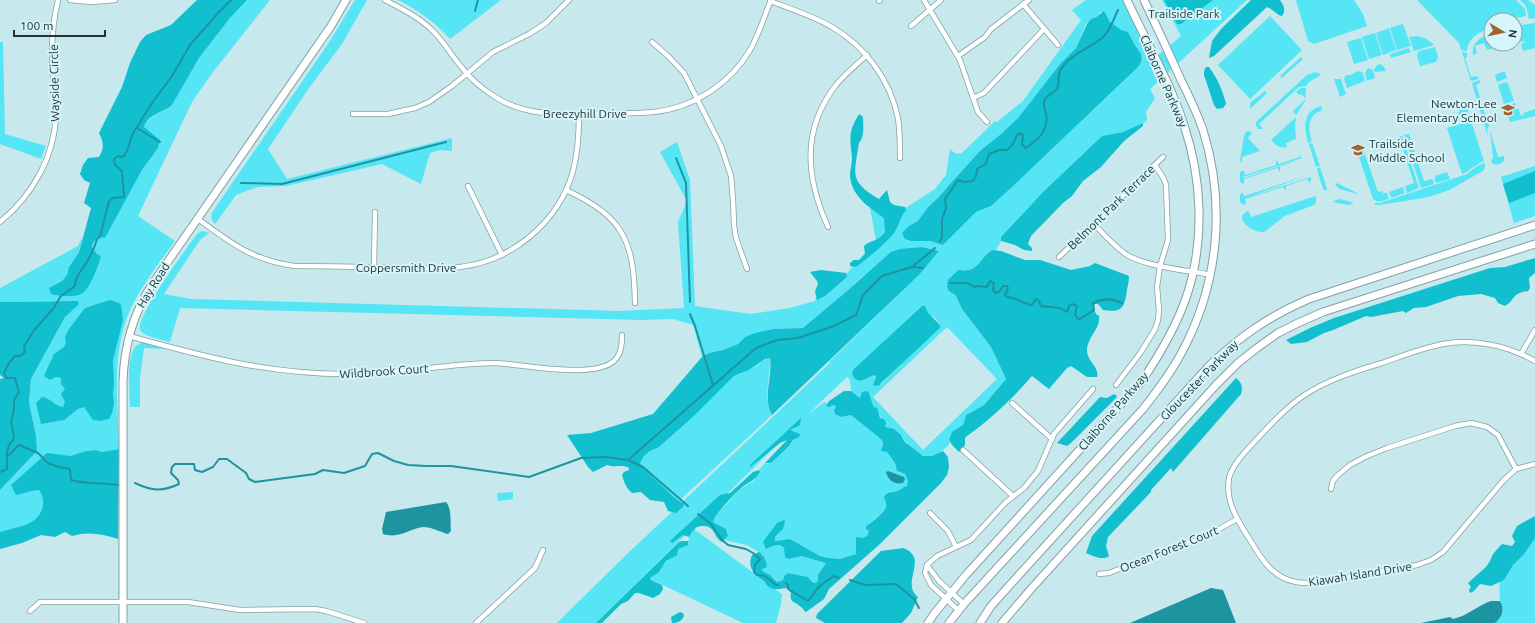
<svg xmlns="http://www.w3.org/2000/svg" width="1535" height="623" viewBox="0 0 1535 623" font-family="Ubuntu,sans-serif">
	<rect width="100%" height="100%" fill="#c7e8ec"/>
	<!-- green -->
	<g fill="#55e5f5" fill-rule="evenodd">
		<path d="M247,0H270L213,72L192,102L138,216L175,241C159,263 142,285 130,310C111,353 118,403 119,449L102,452L96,450L86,451L70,456L22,494L31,490H39C46,500 44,513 33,521C26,526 9,529 0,532V490L37,451L36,436L29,403L31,379L65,317L58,301L0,302V288L78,246L83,236L79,252L69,267L67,275L62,281L49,289L76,295L82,294C91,284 98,269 100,256L97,254L92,247L93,243L98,237L105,238L142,170L158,148L156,137L144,127C149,115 163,113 172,105L199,58L230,18Z"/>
		<path d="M355,0H367L342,44L309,88L268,149L287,179L452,138V151L440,150L430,153L421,184L382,164L286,186L257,187L236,195L215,224C211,220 210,216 213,211L328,44Z"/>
		<path d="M398,0H501L450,39C435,22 418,10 398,0Z"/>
		<path d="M1086,0H1124L1152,60L1181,36L1162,0H1247L1150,89L1155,98L1146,112L1147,120L1143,124L1123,132L1102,136L1044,191L1001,237V241L996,250C978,253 983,273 960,270L952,294L956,296L962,309L991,347L1006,379L984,405L966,415L963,425L949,440L950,443C918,482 904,424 887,429C881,423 881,414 876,408H874L869,393H862V397L860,398L851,391L850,380L847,377L807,415L824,402L827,403L826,406L834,405L836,407V414L841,417L851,415L882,440L883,444L882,447L887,452L895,463L896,468L898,472L905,474L909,481L907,486L897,491L890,492L885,499C885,500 887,505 887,505C887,510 870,523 866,526L869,531L867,536L863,538L856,554L840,559L828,558L820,556L790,539L775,541V537L778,535L785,521L768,548L771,546L778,545L801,556L826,563L818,573V580L816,583L812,582L808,577L788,573L784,576L783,580L777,582L770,575L764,572L762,569L763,555L747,545L724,540L728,536L726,529L713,522L715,517L739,490L753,481L760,472L759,470L765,463L768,464L789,446L793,440L797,438L796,432L791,431L596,623H557L626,555L830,363L829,362L919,275L939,251L922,247L915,248L863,276L847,291L803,328L773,329L745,337L738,344L723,350L709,353L702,357L693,325L673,319L642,320L180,308L170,342C163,340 143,336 140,330C135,317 187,248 197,234L202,231L209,233L200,240L164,294L191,299L620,311L684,308L678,222L687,201L660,152L677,142L690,180L695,306L750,314L790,308L815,301L823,277L847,273L876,241L868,197L901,211L935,189L946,175L950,149C954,153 957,155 962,153L995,121L997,122L1023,101L1081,20L1072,10ZM1101,12C1110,18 1112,30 1124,31L1143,58L1138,67L1011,188L991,206L976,212L943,245L930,241H911L915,223L918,222L928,207L938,198L950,184L980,151L1001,134L1018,118L1060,64L1076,48L1086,24ZM922,306L928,314L936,319L941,327L918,347L880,385H873L876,377L874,375H872L887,339ZM947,327L997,379L923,450L873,397Z"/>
		<path d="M1296,0H1354L1363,14L1367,26L1314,44L1308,41Z"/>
		<path d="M1417,0H1516L1525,9L1526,16L1516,18L1517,20L1515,21L1491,20V28C1479,32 1468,38 1467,51L1461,50L1459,43Z"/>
		<path d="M1520,0H1528L1535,5V18L1529,19L1526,6Z"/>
		<path d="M1270,16L1302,50L1250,99L1218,65Z"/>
		<path d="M1535,23V48L1523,51L1521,44L1525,42L1524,41L1521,42L1519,40L1515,26Z"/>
		<path d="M1403,24L1411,46L1397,50L1390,28Z"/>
		<path d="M1389,28L1396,50L1383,55L1376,33Z"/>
		<path d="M1375,33L1382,55L1369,59L1362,37Z"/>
		<path d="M1491,33V44H1498L1497,45V47L1487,50L1484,43L1475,46L1477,53L1473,55C1471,43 1481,37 1491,33Z"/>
		<path d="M1417,36L1427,39L1434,45L1414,51L1409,37Z"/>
		<path d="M1361,38L1368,60L1354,64L1347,42Z"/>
		<path d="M0,42H3L5,134L46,146L41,159L0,144Z"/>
		<path d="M1435,47L1438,57L1436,62L1420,66L1417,55L1419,51Z"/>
		<path d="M1409,48L1411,52L1391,58L1390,54Z"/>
		<path d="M1462,52L1467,53V57L1465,58L1471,77L1477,76L1479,79L1471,81Z"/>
		<path d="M1301,57L1303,59L1282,78L1280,76Z"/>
		<path d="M1380,64L1384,67L1386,71L1375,72L1374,70L1376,66Z"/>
		<path d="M1368,68L1373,70L1375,78L1367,81L1365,73Z"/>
		<path d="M1359,71L1363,73L1365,81L1347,88L1344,79L1346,75H1350Z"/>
		<path d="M1315,72L1321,74C1317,79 1310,79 1306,86L1299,87L1259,124L1263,129H1258L1256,125V122L1307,75Z"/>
		<path d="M1502,72H1505L1507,78L1497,82L1495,75Z"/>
		<path d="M1340,77L1346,94L1340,97L1334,79H1341Z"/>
		<path d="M1480,80V83L1476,85L1489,126L1487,130L1488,137L1472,83Z"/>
		<path d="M1505,82L1508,83L1514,101L1504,104L1498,85Z"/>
		<path d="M1301,88H1306L1305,101L1296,115L1293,111L1306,99L1301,94L1299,95L1296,92Z"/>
		<path d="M1265,91L1267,93L1250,109V103Z"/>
		<path d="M1515,103L1516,107H1518L1521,116L1524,115L1523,113L1535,109V116L1510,122L1505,106Z"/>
		<path d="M1321,106L1322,110C1307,116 1308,128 1312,141L1308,143C1304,127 1302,112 1321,106Z"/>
		<path d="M1467,108L1470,118L1461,121L1458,112H1460L1459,110Z"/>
		<path d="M1296,117L1295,127L1296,139L1286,143L1287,147C1279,149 1276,145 1271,140Z"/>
		<path d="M1471,121L1484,161C1476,164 1470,171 1462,174L1447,128Z"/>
		<path d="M1490,130L1498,157L1504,156V161C1500,165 1495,166 1491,162L1493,157Z"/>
		<path d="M1250,131L1252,133L1248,138L1260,151L1242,157V163L1240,160L1244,136L1246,132Z"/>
		<path d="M1409,134L1424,181L1432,179L1434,184L1421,188L1404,135Z"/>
		<path d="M1402,136L1419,188L1407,193L1405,186L1414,183L1399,137Z"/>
		<path d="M1312,143L1320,166L1316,167L1309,144Z"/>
		<path d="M1363,149L1378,192L1382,191L1383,193H1387L1389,199L1378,202L1373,199L1357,151Z"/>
		<path d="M1299,154L1302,158L1243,177L1244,178L1301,159L1280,167V172L1277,168L1244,179V184L1240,182V174L1241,171H1244L1245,175L1276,165V160L1279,164L1300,157Z"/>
		<path d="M1485,163V167L1483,171L1449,190L1429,197L1380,205H1375V203H1380L1467,174L1477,166Z"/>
		<path d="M1535,166V216L1514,223L1501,177Z"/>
		<path d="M1320,167L1327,189L1326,191L1323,189L1317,169Z"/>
		<path d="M1447,172L1450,179L1436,183L1434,179L1436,178L1435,176Z"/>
		<path d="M1306,176L1245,198L1311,177V180L1310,183L1307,179L1286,186V191L1283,187L1245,199L1246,204L1243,205L1240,202V196L1241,193H1243L1244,196Z"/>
		<path d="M1337,183L1357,193V194L1340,189L1335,185Z"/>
		<path d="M1403,187L1405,193L1391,198L1389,192Z"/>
		<path d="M1316,196V203L1314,205L1285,216L1264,232C1255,233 1242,225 1242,216L1247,211L1249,212L1251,217Z"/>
		<path d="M1340,199L1354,203L1348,205L1333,202L1336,200Z"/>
		<path d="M143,342L168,349L144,348L140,378V407H130C130,392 126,359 135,347C137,345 141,343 143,342Z"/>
		<path d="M770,358C771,377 762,398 772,415L680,500L675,498L643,469L640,463L644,456L650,451L659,447L694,416L734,376C742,374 749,370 756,366C761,363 764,359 770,358Z"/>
		<path d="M513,492V499L498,501L497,493Z"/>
		<path d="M1535,526V623H1495L1503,611L1500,601L1499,567Z"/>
		<path d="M694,529L782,594L781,604L776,623H743L650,579L652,575L659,572L664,564L678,549L688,543L689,537Z"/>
	</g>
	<!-- forest -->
	<g fill="#11bfcf">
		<path d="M197,0H247L230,18L199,58L172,105C163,113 148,114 144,127L160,140L158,148L142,170L105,238L98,237L93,243L92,247L97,254L101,256C99,265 90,288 83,293C76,298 59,296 51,294L49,288L62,281L67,275L69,267L79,252L81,245L91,208L84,203L90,183L84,180L80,174L83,165L88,158L99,157C104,148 104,143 99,133L122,87L130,63L140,42L146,35L171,25Z"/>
		<path d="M1164,0H1213L1181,24H1177Z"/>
		<path d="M1251,0H1280C1284,5 1286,11 1282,16C1277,15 1273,9 1267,7L1214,56L1209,58L1212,41L1221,29Z"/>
		<path d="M1104,11L1110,22L1121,30L1128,32C1130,36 1132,40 1134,44C1140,53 1146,57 1138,67L1011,188L991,206L976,212L943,245L930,241H911L905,239L902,233L909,226L918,221L928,207L938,198L950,184L980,151L1001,134L1018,118L1060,64L1076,48L1087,24L1091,19L1096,17Z"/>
		<path d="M1206,67H1209C1217,78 1223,91 1226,104L1223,108L1217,109L1214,105L1204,75V71Z"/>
		<path d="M859,114L863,117C863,126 865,136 859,143C854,175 849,181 879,199L887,190L890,202L894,205L905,207L906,210C900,217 899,226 894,233C883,246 869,257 856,267L850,266V263L854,260H859L865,254L864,246C870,240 878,242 885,232L884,218C869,207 852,197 850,176C850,170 852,164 852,158C850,138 848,132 859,114Z"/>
		<path d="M1141,124H1143V126L1124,141L1101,167L1083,181L1072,196L1063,203L1031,236L1028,244L1032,248V251L1024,250L1015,245L1001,241V237L1044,191L1102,136L1123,132Z"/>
		<path d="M1535,171V193L1509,203L1503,184Z"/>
		<path d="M922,247L939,251L919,275L772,415C762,397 773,377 770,358L765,359L749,370L734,376L694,416L659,447L650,451L644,456L640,463L644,469L675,498L684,504L683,507L676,513L668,511L664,502L650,500L641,492L632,493C626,488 624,482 622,475L624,472L629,470V468C622,464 615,468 607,465L593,472L588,467L567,435L591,433L653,414L702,357L709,353L723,350L738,344L745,337L755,333L773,329L803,328L847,291L891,252L900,249Z"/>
		<path d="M992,250L1001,251L1025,260H1040L1071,270L1090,266L1095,263L1129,276C1129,281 1128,285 1127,289C1125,308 1122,313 1103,310L1098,304H1095L1093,307L1096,314L1099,316C1101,329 1086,338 1087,351C1087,361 1100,368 1097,377H1087L1071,366L1067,368L1049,389L1032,376C1013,398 991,419 967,436L965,438V445L959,452L953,446L949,440L952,432L963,425L966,415L984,405L1006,379L991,347L962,309L956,296L949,291L947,287L948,280L958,270C980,273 977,260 992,250Z"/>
		<path d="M1535,258V273L1529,278L1530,288L1528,291C1510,294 1516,300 1505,306L1498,303L1495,298L1481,294L1458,296L1426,307L1414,308L1406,313L1403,311L1371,317L1366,316L1333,330L1324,333L1307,342L1291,344L1286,340L1310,328L1334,318L1490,268L1505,267Z"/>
		<path d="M821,270L846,273L847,277L825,296L817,300L815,291L818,284L817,281L810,272Z"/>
		<path d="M110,300L119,303L121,305L123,320L113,360L114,384L113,394L114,403L112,413L109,419L100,421L93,420L84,407L78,409L64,420L41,424L36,403L42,397C50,398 55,406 63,407L65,402L61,394L65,389L61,384V378L56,377L50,380L44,376L54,354L64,347L66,343L65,337L69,329L85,308Z"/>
		<path d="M78,301L79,304L65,317L31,379L29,403L36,436L37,451L0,490V379L4,378L0,375V302Z"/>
		<path d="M922,306H925C928,316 936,319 941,327L881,383L880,385L876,386L873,385L876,377L874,375L860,381L855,379L852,374L853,370Z"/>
		<path d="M1236,378C1242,383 1243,387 1241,394L1173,472L1171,468L1151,490V492L1108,537L1106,546L1109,556C1102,561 1093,556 1086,553L1092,536Z"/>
		<path d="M844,391H851L860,398L862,392L867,391L869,393L874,408L876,407L878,410L880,418L884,419L886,423L885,427L894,429L900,434L905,442L923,456H932L943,451L948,457L949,467L947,475L941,483L880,544L829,589L824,599L806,612C804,611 803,608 801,607C795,601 789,603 791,593L788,588C783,588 774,591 769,587C767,586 766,584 765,582C757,575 746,570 752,555L759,552C765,556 766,561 767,567L762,569L764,572L770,575L777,582L783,580L784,576L788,573L808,577L812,582L816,583L818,580V574L826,563L801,556L788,559L785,557L784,548C779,542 772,546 766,549L763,542L777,523L784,520L785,521L783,529L775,537V541L790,539L820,556L828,558L840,559L856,554V537L863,538L867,536L869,531L866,529V526C871,523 885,512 886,507C887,504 885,500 884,497C888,491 891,493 897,491C901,490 902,487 907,486L908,481L905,474L897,471L895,463L887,452L881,451L883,444L882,440L851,415L841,417L835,414L834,411L836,407L834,405L829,407L826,406L829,401Z"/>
		<path d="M1114,394L1117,396L1116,398L1071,443L1067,446L1057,443L1100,397L1107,398Z"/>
		<path d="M801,418L800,425L790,430L800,434L799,437L793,440L789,446L771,463H765L787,440L780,443L749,468L751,464Z"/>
		<path d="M119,449L118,539C102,534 89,531 72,536L65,532L55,537L41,535L22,543L0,549V532C9,529 26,526 33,521C44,513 46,500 39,490C30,490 24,494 16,495L11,485L47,453L70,456L86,451L96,450L102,452Z"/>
		<path d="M759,470L760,472C755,481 746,483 739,490C730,498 722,508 715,517L713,522L726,529L728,536L722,542C714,538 715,526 704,526C700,526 697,526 695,529C692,531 691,534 689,537L683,535L672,543L670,541L720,495L730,493L753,472Z"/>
		<path d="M1535,516V538L1524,554L1513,565L1504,580L1491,586L1480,584L1474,591L1470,593L1469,590L1471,587L1468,583L1486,567L1490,561L1493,554L1502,544L1512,546L1515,542L1512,536L1517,526Z"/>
		<path d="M682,541H688V545L678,549L677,555L666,561L659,572L650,578L651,580L662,585L663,589L660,594L653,598L639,593H635L628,601L621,604L602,623H596L679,542Z"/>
		<path d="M903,548C930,558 900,582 918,597L911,613L902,623H825L816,618L817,614L881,551Z"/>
		<path d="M680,612L683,613L684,616C681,622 677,623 672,623L671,617Z"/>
	</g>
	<!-- water -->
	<g fill="#1d95a1">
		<path d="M888,471L904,477L905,479L903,483C894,485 888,480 886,472Z"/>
		<path d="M446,502C452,509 450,521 451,531L448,534C440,532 432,527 423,527C409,529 399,539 383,534L382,529L386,512Z"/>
		<path d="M1211,588L1223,590L1236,623H1130Z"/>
		<path d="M1491,601H1500C1505,610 1502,617 1495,623H1421L1450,617L1453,619C1467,616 1477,606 1491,601Z"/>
	</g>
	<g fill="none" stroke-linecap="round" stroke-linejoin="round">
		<!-- stream -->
		<g stroke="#1d95a1" stroke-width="2">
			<path d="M475,11L478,0"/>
			<path d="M137,128L160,142"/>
			<path d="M676,158L686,183L690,302"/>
			<path d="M241,183L282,184L446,142"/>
			<path d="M940,242L942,237V219L946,208L945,199L958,180L964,182L973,181L976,176L977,169L986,164L989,154L999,150H1007L1013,144L1017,135L1021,133L1023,136L1022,145L1026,148C1039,139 1049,130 1046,113C1045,109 1043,105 1044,101C1046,95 1053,94 1057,89C1060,83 1057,77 1060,71C1069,54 1090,49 1103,37C1110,31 1114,18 1118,10"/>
			<path d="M912,267L923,268"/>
			<path d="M950,283H967L974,287L977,286L987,287L990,281L994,283L993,290L996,293L999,292L1003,286H1007L1008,288L1005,295L1007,297C1016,297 1023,304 1032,305L1036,299L1039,301L1041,306L1060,308L1067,312L1069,306L1072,304L1077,306L1075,314L1077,318L1080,319L1094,310L1093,303C1103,298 1112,298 1122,303"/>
			<path d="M690,314L695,326L713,385"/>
			<path d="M8,456L19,445L38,453L48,463L59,467L70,469L71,480C86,484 103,483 118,485"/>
			<path d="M628,460L643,467L688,506"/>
			<path d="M0,472L7,469C7,459 5,447 13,440L14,435L11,423L14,409V400L19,392L15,378H6L4,373L9,363L15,356H20L25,352L24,346L35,329L53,309L61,296L75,286C75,276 83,269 88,260C92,253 95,247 97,239L100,237L109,201L113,198L124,197L122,171L115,165L114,159L118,156L121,157L124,156L127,151L132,135L152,103L172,76L190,45L218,13L231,0"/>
			<path d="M135,483C152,491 162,492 179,484L178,480L171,473L172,467L175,464H194L195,470L202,472L213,467L219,459H227L246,473L249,479L255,482L315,474L323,470L344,473L365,466L372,454L378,453L394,461L408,465L426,466H451L529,477L581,458L606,457L628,460L756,348L777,340L798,338L834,326L856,315L863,295L882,276L912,267L935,248"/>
			<path d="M698,514L711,524L722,540L728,545L746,549L753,553L760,559L755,565L754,572L757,575L765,576L776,585H778"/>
			<path d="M850,580L865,585L896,584L914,599L919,608"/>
			<path d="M786,583L788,585V589L808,601C812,597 814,592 818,588C822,584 828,580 834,576L839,578"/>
		</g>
		<!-- street casing -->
		<g stroke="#82a1a5" stroke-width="6">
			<g id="street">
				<path d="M70,0L91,2L115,0"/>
				<path d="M385,0C402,9 419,17 433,31C443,41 450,53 459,64C469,78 482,89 497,98C526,116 559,114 591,114C612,113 633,114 654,112C693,108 730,84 750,50C759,34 764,17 771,0"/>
				<path d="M924,0L960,60L978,112L987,122"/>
				<path d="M770,1C791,9 813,16 832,27C866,47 890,80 898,118C900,131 900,145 900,158"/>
				<path d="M879,1L880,0"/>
				<path d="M1023,4L1058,45"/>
				<path d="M911,26L941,0"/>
				<path d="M652,42L669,57L684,73L721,146L731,176L733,200L734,225L736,238L747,269"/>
				<path d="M958,56L985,37L991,29L1029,0"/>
				<path d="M973,98L984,93L1044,29"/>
				<path d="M353,114H388L415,108L429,102L452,86L493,52L529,34L546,23L569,0"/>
				<path d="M468,186L502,255"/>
				<path d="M566,190C624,217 634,241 635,303"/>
				<path d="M198,219C231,243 252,260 294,266C329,266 364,267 399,268C419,268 440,270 460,267C512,261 559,222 573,171C578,152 579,133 579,114"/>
				<path d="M0,222C33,195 55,156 56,113C56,101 54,89 53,76C51,51 52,25 58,0"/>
				<path d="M1094,224C1104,235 1114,246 1127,255C1148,267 1186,270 1211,275"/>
				<path d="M828,227C806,178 801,130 836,85C845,74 856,65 867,55"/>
				<path d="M1059,257L1163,157"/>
				<path d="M374,267L375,212"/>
				<path d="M129,336C205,357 271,375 351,374C399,374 445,364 493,363C520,363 603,383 618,356C622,350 622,342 622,335"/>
				<path d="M1521,354L1535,330"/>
				<path d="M1535,361C1508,346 1474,338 1443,344C1422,348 1402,356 1382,363C1355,371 1327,380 1303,396C1286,408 1272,423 1258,438C1248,449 1233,463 1229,478C1225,502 1238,521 1250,540C1261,558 1272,578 1296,582C1314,585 1333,580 1351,577C1373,573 1395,569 1417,565L1431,560L1443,552L1503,481L1516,469L1535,464"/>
				<path d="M1116,385L1141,352L1155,329L1158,320L1159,310L1157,287L1160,266L1168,240L1166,185L1164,179L1155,165"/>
				<path d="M1012,403L1052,439"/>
				<path d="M963,450L1013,496"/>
				<path d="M1331,489L1333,481L1337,476L1350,465L1365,457L1387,448L1455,426L1471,423L1487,427L1498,435L1516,469"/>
				<path d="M930,513L948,531L956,547"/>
				<path d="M927,565L939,581L964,604"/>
				<path d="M1099,574L1109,573L1152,556L1205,537L1237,519"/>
				<path d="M30,611L40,602H188L240,610L315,609L326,611L364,623"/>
				<path d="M959,611L931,585L925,573L927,565L937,556L971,540L1006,502L1024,488L1038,471L1054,434L1093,389"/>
				<path d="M476,623L535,568L543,550"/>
			</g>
		</g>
		<!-- secondary casing -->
		<g stroke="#82a1a5" stroke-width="9">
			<g id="secondary">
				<path d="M123,623V382C124,347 132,316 151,286L331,26L346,0"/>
				<path d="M928,623L934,614L965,576L1142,381C1160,354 1177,326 1187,295C1205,240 1202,179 1184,125C1170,82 1146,41 1127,0"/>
				<path d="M949,623L964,604L1143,409C1157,391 1171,373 1182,352C1219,283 1226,204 1203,130C1197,113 1189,96 1181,80C1169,53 1157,27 1144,0"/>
				<path d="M980,623L991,606L1018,576L1208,367C1239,337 1269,316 1309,299L1535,225"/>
				<path d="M1002,623L1031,589L1216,385L1238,363L1257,348L1278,333L1298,323L1323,312L1535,244"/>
			</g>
		</g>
		<!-- street -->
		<use href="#street" stroke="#fff" stroke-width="4.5"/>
		<!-- secondary -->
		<use href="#secondary" stroke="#fff" stroke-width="7"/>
	</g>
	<!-- icons -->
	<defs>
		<g id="school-bare" transform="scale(1.08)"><path d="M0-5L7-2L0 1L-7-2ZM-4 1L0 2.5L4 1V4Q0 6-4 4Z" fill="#a4622f" stroke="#d4f5f9" stroke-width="2.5" paint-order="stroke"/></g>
	</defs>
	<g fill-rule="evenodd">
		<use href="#school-bare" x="1508" y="110"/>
		<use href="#school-bare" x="1358" y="150"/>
	</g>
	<g text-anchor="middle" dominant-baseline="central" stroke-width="4" stroke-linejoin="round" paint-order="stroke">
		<!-- park labels -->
		<g font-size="12" fill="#1c3538" stroke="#d4f5f9">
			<text x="1184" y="13">Trailside Park</text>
		</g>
		<!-- street labels -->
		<g font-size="12" fill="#253233" stroke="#d4f5f9">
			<text transform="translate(1164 81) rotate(66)">Claiborne Parkway</text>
			<text transform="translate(54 83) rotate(-91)">Wayside Circle</text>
			<text x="585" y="113">Breezyhill Drive</text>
			<text transform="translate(1111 207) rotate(-44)">Belmont Park Terrace</text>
			<text x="406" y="267">Coppersmith Drive</text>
			<text transform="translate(153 285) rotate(-58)">Hay Road</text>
			<text transform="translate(384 371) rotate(-4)">Wildbrook Court</text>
			<text transform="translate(1199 380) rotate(-46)">Gloucester Parkway</text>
			<text transform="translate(1113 411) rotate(-49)">Claiborne Parkway</text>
			<text transform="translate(1169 549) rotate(-22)">Ocean Forest Court</text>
			<text transform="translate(1360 574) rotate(-9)">Kiawah Island Drive</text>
		</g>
		<!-- poi labels -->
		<g font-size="12" fill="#253233" stroke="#d4f5f9" text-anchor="end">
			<text x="1497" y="103">Newton-Lee<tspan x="1497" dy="14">Elementary School</tspan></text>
			<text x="1369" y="143" text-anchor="start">Trailside<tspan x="1369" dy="14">Middle School</tspan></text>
		</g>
	</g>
	<!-- north arrow -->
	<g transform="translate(1503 32) rotate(99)"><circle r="19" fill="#d4f5f9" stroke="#8ea7aa"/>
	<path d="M0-3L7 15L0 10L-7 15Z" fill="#a4622f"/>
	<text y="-6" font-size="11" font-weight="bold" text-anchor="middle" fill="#253233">N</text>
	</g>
	<!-- scale -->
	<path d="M14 30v6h91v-6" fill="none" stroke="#253233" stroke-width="2"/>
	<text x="20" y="30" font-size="12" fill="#253233" stroke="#d4f5f9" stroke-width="3" paint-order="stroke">100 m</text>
</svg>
